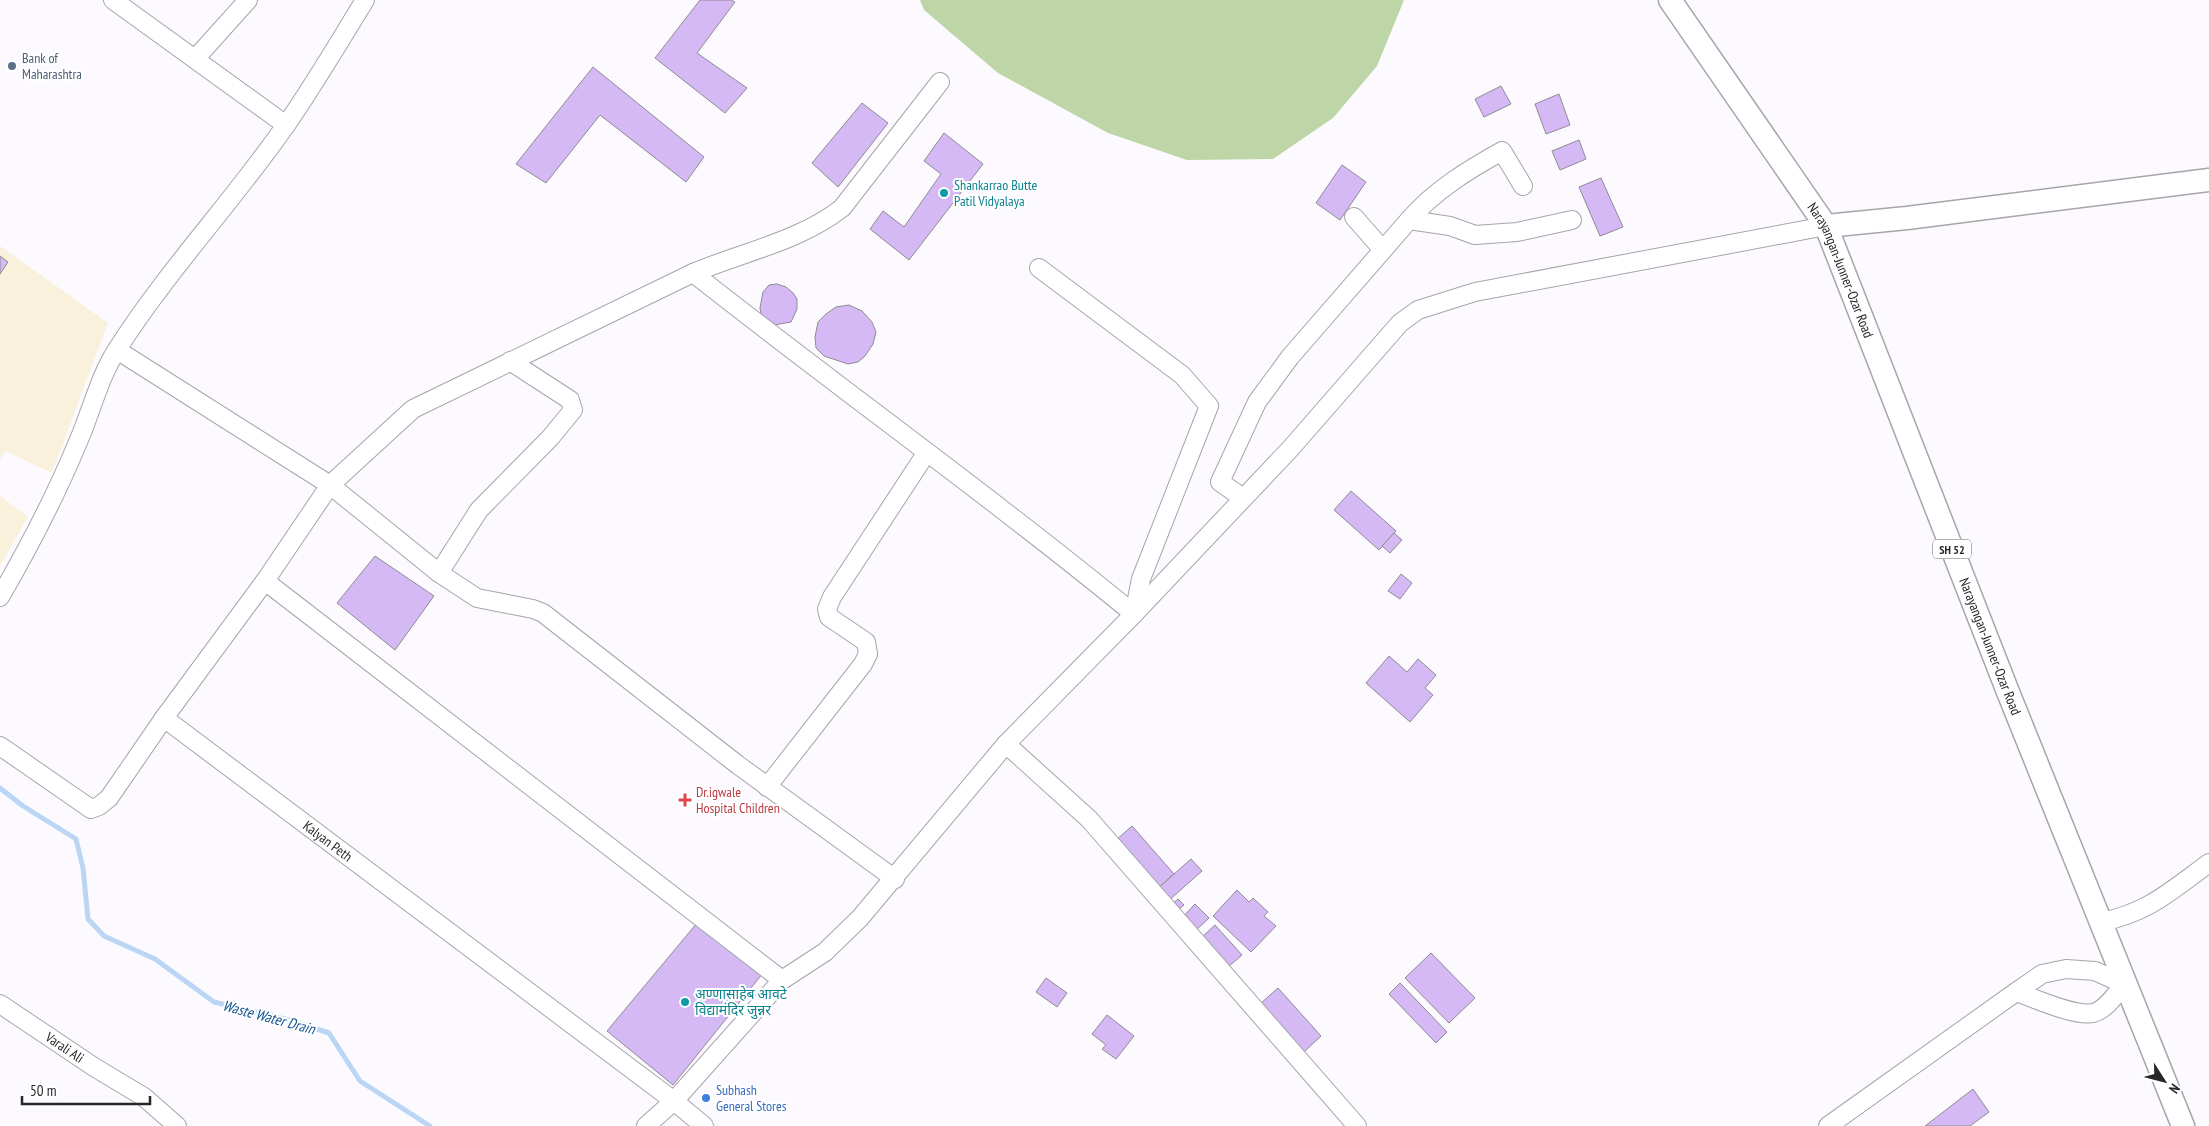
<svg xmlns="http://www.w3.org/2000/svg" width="2209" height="1126" viewBox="0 0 2209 1126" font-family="'PT Sans Narrow','Noto Sans Devanagari',sans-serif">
	<rect width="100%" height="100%" fill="#fcfafe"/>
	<!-- commercial -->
	<g fill="#f9f1db">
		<path d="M0,246L108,323L52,473L6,451L0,459Z"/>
		<path d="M0,496L28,517L0,566Z"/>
	</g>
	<!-- green -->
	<path fill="#bed5a7" d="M920,0H1404L1377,66L1333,118L1273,159L1187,160L1108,133L998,73L924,10Z"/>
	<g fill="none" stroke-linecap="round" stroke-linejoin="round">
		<!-- stream -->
		<path stroke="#bbd6f5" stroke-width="5" d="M0,788L23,806L76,839L83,868L88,919L104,936L155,959L214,1002L289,1020L329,1033L360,1081L430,1126"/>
	</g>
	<!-- building -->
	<g fill="#d4b9f4" stroke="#8e8b92">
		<path d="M700,0H731L735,2L697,53L747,88L725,113L655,58Z"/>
		<path d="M593,67L704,157L686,182L600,115L546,183L516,164Z"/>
		<path d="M1501,86L1511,104L1484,117L1475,99Z"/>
		<path d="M1559,94L1570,125L1546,134L1535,104Z"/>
		<path d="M862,103L888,123L838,187L812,163Z"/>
		<path d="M944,133L983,164L909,260L870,229L883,211L904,227L941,174L924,161Z"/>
		<path d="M1579,140L1586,159L1560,170L1552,151Z"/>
		<path d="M1342,165L1366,182L1340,220L1316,203Z"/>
		<path d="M1601,178L1623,227L1600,236L1579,187Z"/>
		<path d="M0,256L8,262L0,274Z"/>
		<path d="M777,284L786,287L793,293L797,299V309L791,322L774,325L761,314L760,308L763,292L769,285Z"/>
		<path d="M849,305L862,311L872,322L876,332L873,344L865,356L858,362L848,364L824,356L816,348L815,337L818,322L826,314L836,307Z"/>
		<path d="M1351,491L1396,531L1379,550L1334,510Z"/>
		<path d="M1394,533L1402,540L1390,553L1382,546Z"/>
		<path d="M375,556L434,596L395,650L337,603Z"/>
		<path d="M1401,574L1412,583L1400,599L1388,591Z"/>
		<path d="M1389,656L1407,672L1418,659L1436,675L1425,688L1433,695L1410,722L1366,683Z"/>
		<path d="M1132,826L1174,874L1156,890L1114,842Z"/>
		<path d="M1191,859L1202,871L1167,902L1156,890Z"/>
		<path d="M1237,890L1249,902L1253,898L1268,912L1264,916L1276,926L1251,952L1213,916Z"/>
		<path d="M1178,899L1184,905L1177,911L1171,905Z"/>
		<path d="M1195,904L1209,918L1194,932L1181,919Z"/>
		<path d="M697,923L763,973L673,1085L607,1031Z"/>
		<path d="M1215,925L1242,955L1228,967L1201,938Z"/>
		<path d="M1431,953L1475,998L1449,1023L1405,978Z"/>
		<path d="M1046,978L1067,993L1057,1007L1036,992Z"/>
		<path d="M1400,983L1447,1032L1436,1043L1389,994Z"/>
		<path d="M1278,988L1321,1036L1304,1052L1260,1004Z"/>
		<path d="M1107,1015L1134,1036L1116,1059L1102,1049L1106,1045L1092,1034Z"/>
		<path d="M1973,1089L1989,1112L1970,1126H1925Z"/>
	</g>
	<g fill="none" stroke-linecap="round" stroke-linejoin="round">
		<!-- minor casing -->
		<g stroke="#a7a4aa" stroke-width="20">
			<g id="minor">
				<path d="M113,0L286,125"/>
				<path d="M195,59L248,0"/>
				<path d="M1354,217L1383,250"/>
				<path d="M1409,220C1435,190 1468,170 1502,151L1523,186"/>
				<path d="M693,273C743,252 800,241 842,208L940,82"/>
				<path d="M117,350L330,485L265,581L164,718"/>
				<path d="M1243,498L1220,482L1257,402L1290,357L1409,220L1450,226L1475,235L1517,232L1572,220"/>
				<path d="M439,573L479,510L550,438L573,410L570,400L510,361"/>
				<path d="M265,581L782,980"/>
				<path d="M0,597C29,547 56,495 78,442C92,410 99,377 118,348C168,270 233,201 286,125C314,85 339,42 365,0"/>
				<path d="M1006,744L1089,819L1357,1126"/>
				<path id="s1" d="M0,746L91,809L99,806L109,798L164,718L674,1101L704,1126"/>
				<path d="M767,787L863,664L868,654L866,642L829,617L827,609L832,597L927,452"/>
				<path d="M895,879L738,765L543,613L533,609L477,598L439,573L330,485L413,409L693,273C839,388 990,496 1134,614L1141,579L1209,406L1182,375L1039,268"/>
				<path d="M2101,922C2148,913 2172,890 2209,863"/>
				<path id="s2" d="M0,1004L94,1067L144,1097L177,1126"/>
				<path d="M646,1126L674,1101L782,980L825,952L860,918L1006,744L1134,614L1291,448L1400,323L1418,310L1475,292L1826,226"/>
				<path d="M1828,1126L2016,992L2042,974L2066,969L2095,971L2124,984C2116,994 2106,1010 2093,1013C2075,1017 2034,998 2016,992"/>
			</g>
		</g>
		<!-- major casing -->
		<g stroke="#a7a4aa" stroke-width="25">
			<g id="major">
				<path id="s3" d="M1670,0L1826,226L2008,692L2183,1126"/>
				<path d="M1826,226L1907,218L2209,180"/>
			</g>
		</g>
		<!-- minor -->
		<use href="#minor" stroke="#fff" stroke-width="18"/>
		<!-- major -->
		<use href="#major" stroke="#fff" stroke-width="22"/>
	</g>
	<!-- markers -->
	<circle fill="#5c6f8a" stroke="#fff" stroke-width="2" cx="12" cy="66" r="5"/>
	<g fill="#0f9aa8" stroke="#fff" stroke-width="2">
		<circle cx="944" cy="193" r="5"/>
		<circle cx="685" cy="1002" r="5"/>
	</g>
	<path fill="#e0444e" stroke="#fff" stroke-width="2" d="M682.5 792.5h5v5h5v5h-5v5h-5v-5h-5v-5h5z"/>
	<circle fill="#3f7fe0" stroke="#fff" stroke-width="2" cx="706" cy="1098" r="5"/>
	<g text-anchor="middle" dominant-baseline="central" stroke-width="4" stroke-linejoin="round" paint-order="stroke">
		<!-- shield labels -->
		<rect fill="#fff" stroke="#686769" stroke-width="1" x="1933" y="539.5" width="38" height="19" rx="4"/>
		<g font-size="12" font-weight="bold" fill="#272629">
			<text x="1952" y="549">SH 52</text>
		</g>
		<!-- service labels -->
		<g font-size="14" fill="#4e5e75" stroke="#fff" text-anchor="start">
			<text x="22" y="58">Bank of<tspan x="22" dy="16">Maharashtra</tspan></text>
		</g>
		<!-- culture labels -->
		<g font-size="14" fill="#0d838f" stroke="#fff" text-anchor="start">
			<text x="954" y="185">Shankarrao Butte<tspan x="954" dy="16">Patil Vidyalaya</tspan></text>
			<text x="695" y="994">अण्णासाहेब आवटे<tspan x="695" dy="16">विद्यामंदिर जुन्नर</tspan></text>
		</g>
		<!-- street labels -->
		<g font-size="14" fill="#272629" stroke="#fff">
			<text stroke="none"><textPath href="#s3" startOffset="321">Narayangan-Junner-Ozar Road</textPath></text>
			<text stroke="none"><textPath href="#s3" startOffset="726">Narayangan-Junner-Ozar Road</textPath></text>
			<text stroke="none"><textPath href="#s1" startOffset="434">Kalyan Peth</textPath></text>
			<text stroke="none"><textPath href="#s2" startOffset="78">Varali Ali</textPath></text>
		</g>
		<!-- health labels -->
		<g font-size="14" fill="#be3a42" stroke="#fff" text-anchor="start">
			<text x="696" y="792">Dr.igwale<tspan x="696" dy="16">Hospital Children</tspan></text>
		</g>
		<!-- shop labels -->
		<g font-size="14" fill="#366cbe" stroke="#fff" text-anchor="start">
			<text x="716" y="1090">Subhash<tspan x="716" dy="16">General Stores</tspan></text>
		</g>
		<!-- water labels -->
		<g font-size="15" font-style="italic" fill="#155592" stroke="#fff">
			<text transform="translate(269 1017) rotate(15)">Waste Water Drain</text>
		</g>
	</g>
	<!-- north arrow -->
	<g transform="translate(2164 1081) rotate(126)" stroke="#ffffff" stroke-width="4" paint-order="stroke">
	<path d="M0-4L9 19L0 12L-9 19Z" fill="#272629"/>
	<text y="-8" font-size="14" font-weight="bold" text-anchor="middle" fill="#272629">N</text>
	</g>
	<!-- scale -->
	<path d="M22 1096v8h128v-8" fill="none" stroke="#272629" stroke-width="2.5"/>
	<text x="30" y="1096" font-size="15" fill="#272629" stroke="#ffffff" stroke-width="4" paint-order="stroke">50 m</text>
</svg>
